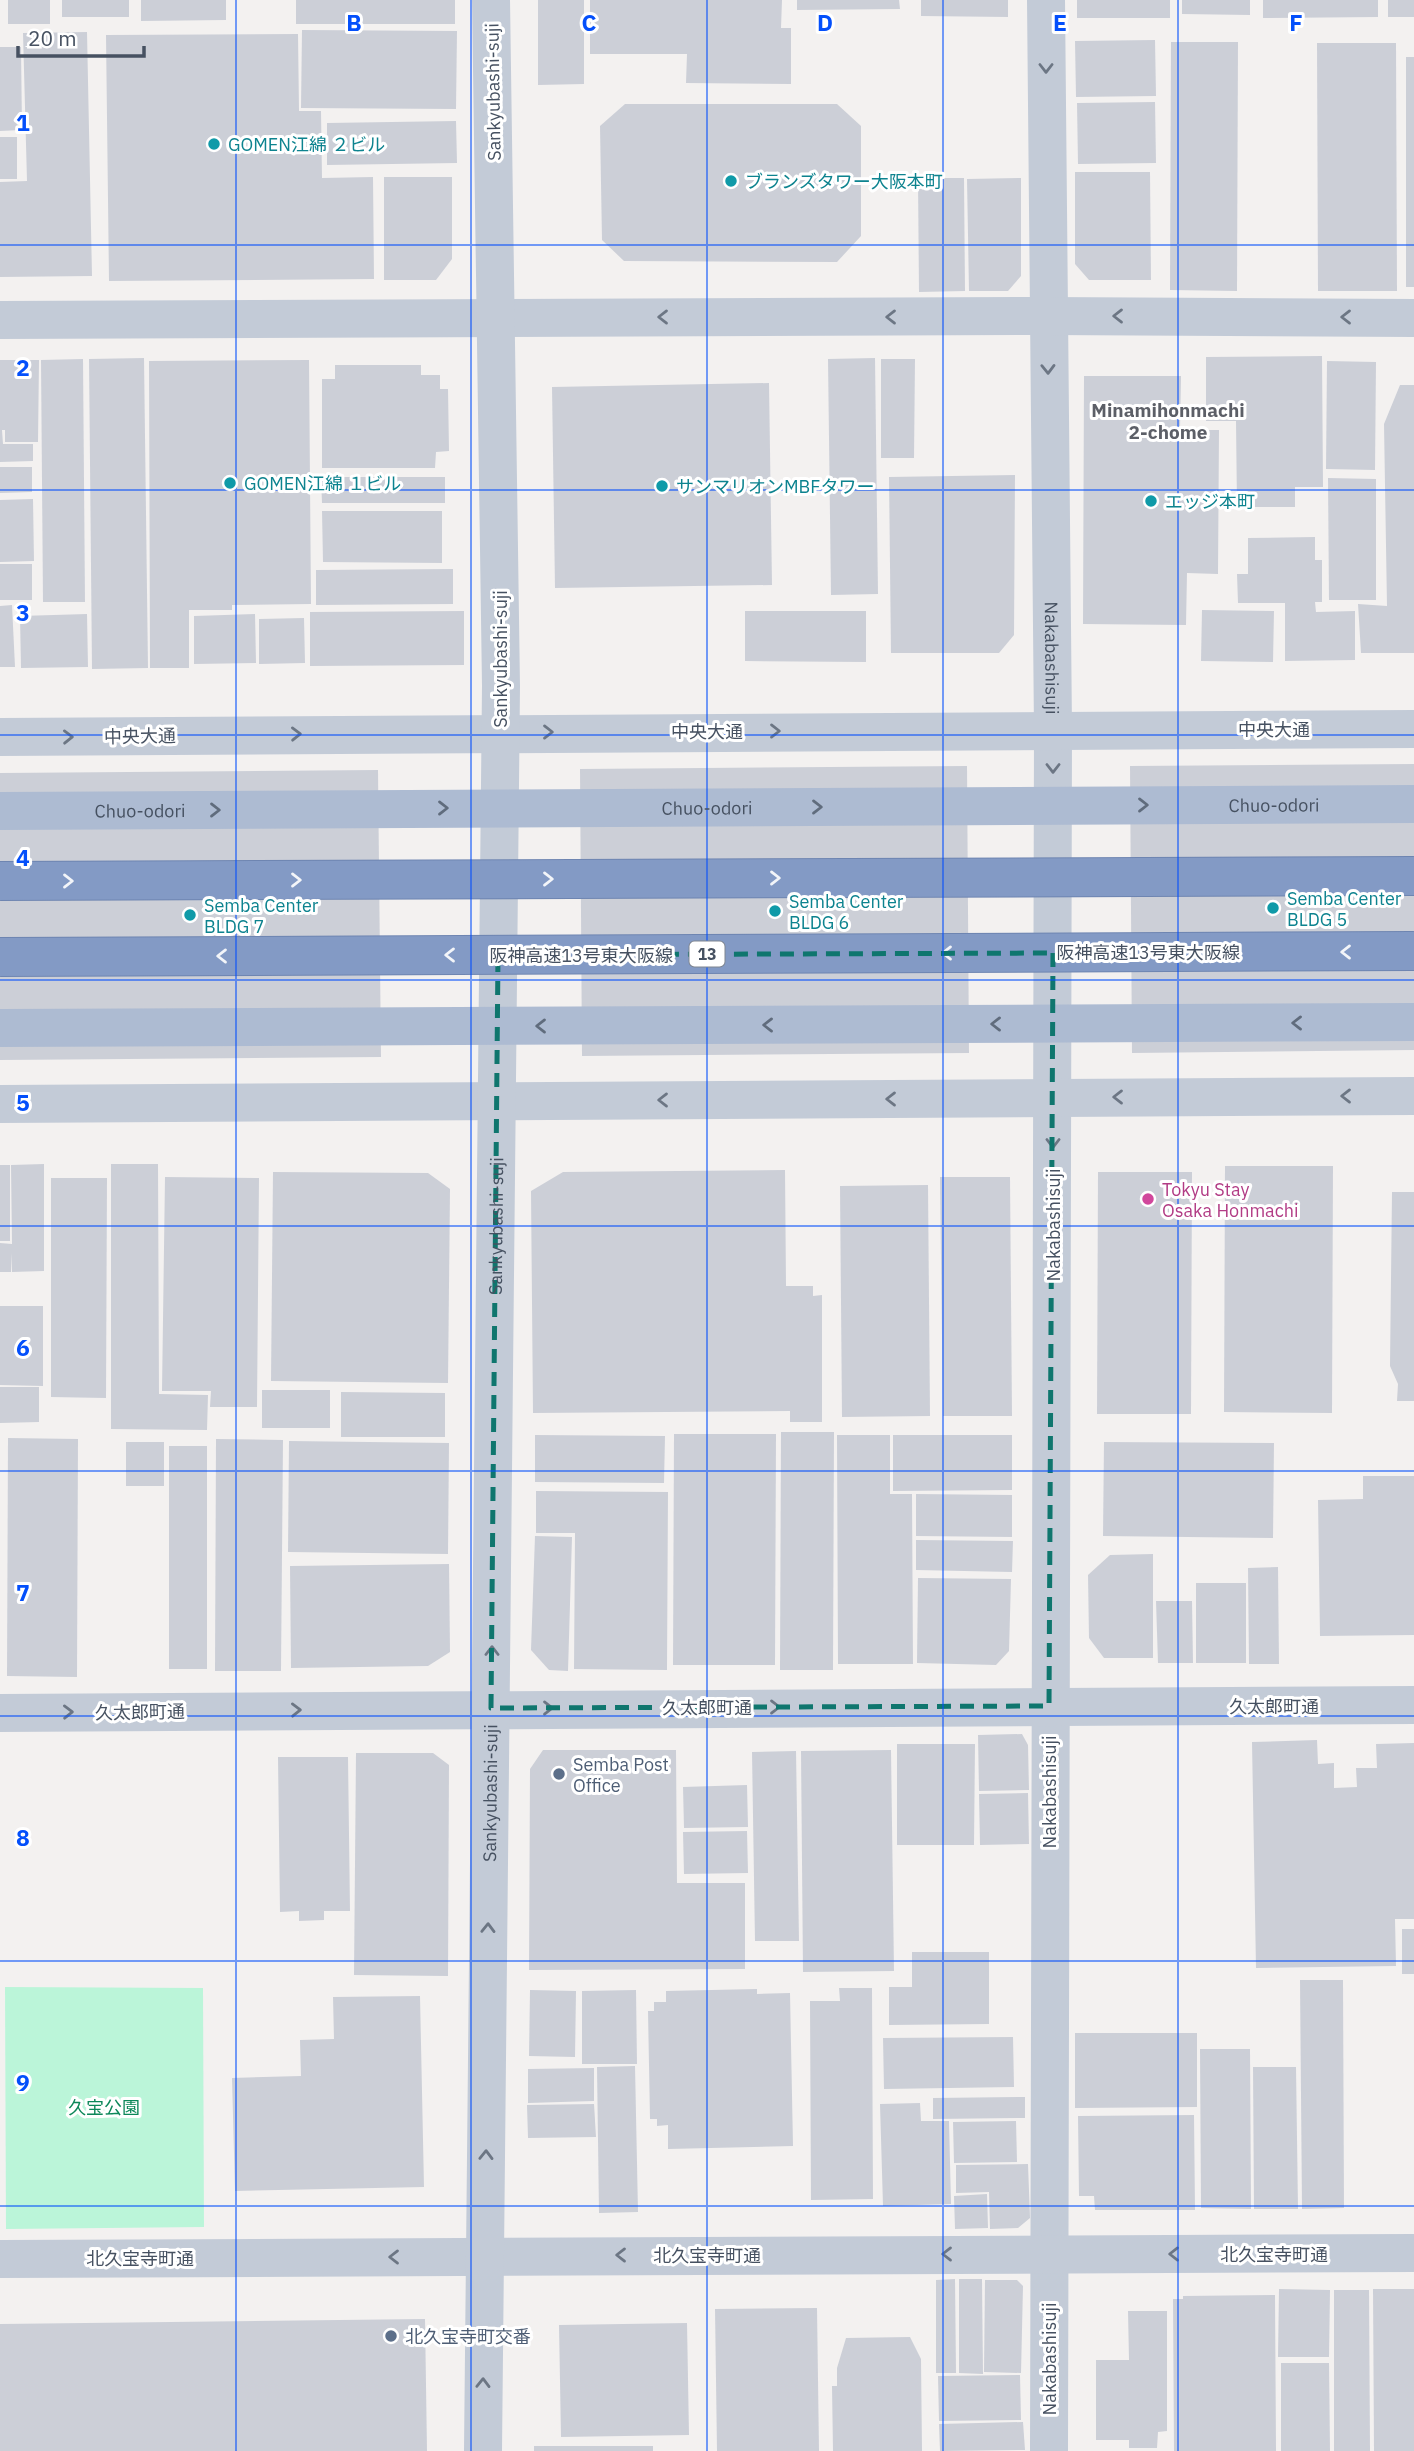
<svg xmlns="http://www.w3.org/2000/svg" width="1414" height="2451" viewBox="0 0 1414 2451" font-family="'IBM Plex Sans','Noto Sans JP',sans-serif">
	<rect width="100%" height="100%" fill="#f3f1f0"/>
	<!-- green -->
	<path fill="#bbf5d9" d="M5,1987L203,1988L204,2227L6,2229Z"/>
	<!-- building -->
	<g fill="#cccfd7">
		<rect x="8" y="0" width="42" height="24"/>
		<rect x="62" y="0" width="67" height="17"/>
		<path d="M141,0H226V20L141,21Z"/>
		<rect x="296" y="0" width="159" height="24"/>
		<path d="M538,0H584V84L538,85Z"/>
		<path d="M590,0H782L781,28H791V84L686,83L687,54H590Z"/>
		<path d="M797,0H899L900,9L797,10Z"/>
		<path d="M921,0H1008V17L921,16Z"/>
		<rect x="1077" y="0" width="93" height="18"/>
		<path d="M1182,0H1250V15L1182,14Z"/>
		<path d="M1263,0H1378V17L1263,18Z"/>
		<rect x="1388" y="0" width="26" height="17"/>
		<path d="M302,30L457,31L456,109L301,108Z"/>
		<path d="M87,32L92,276L0,277V182L27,181L23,33Z"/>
		<path d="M298,34L299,111H321L322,178L373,177L374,279L109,281L106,35Z"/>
		<path d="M1155,40L1156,96L1076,97L1075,41Z"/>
		<path d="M1171,42H1238L1237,291L1170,290Z"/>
		<path d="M1317,43H1396L1397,291H1318Z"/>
		<path d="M0,47H21L22,130L0,131Z"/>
		<rect x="1406" y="57" width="8" height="230"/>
		<path d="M1155,102L1156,163L1078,164L1077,103Z"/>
		<path d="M625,104H837L861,126V236L837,262L624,261L602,240L600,126Z"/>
		<path d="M456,121L457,163L327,165V123Z"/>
		<rect x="0" y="137" width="17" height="42"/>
		<path d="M1075,172H1150L1151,280H1089L1075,264Z"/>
		<path d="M384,177H452V259L436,280H384Z"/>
		<path d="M918,178H964L965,291L919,292Z"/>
		<path d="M1021,178V276L1008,291H969L967,179Z"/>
		<path d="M1322,356L1323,487H1295V507H1237L1236,421H1206V357Z"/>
		<path d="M144,358L148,668L92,669L89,359Z"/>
		<path d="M875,358L878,594L831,595L828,359Z"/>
		<path d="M83,359L85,602H43L41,360Z"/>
		<path d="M881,359H915L914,458H881Z"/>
		<path d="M0,360H39L38,442H5V430H2L3,444H33V461L0,462Z"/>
		<path d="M309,360L311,604L232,605V610H189V668H150L149,361Z"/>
		<path d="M1327,361L1376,362L1375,470L1326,469Z"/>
		<path d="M335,365H421V375H440V389H448L449,451L436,452L435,468H322V379H335Z"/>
		<path d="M1084,376H1181L1180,430H1219L1218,574L1187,573L1186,625L1083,624Z"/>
		<path d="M769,383L772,585L555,588L552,387Z"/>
		<path d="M1400,385H1414V653H1361L1358,604L1387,606L1384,424Z"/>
		<path d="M0,467H32V492L0,493Z"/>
		<path d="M1015,475L1014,635L999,653H891L889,477Z"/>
		<path d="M321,477H445V503H322Z"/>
		<path d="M1328,478L1376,479V600H1329Z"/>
		<path d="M33,499L34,561L0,562V500Z"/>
		<path d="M322,511H442V563L323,562Z"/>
		<path d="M1315,537V560H1322V602H1315L1316,612L1355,611V660L1285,661V603H1238L1237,574H1248V538Z"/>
		<rect x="0" y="564" width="32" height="36"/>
		<path d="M453,569V604L316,605V570Z"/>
		<path d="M12,605L15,667H0V606Z"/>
		<path d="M1202,610L1274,611L1273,662L1201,661Z"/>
		<path d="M464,611V665L310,666V612Z"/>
		<path d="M745,611H866V662L745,661Z"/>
		<path d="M87,614L88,667L21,668L20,616Z"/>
		<path d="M255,614L256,663L194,664V616Z"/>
		<path d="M304,618L305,663L259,664V619Z"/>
		<path d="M1414,764V1050L1132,1053L1130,766Z"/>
		<path d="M967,766L969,1053L582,1056L580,769Z"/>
		<path d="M378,770L381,1057L0,1060V773Z"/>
		<path d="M44,1164V1271L12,1272L11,1253V1272H0V1243L12,1244L11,1165Z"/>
		<path d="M111,1164H158L159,1394L208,1395L207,1430L111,1429Z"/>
		<rect x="0" y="1165" width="10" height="76"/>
		<path d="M1225,1166H1333L1332,1413L1224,1412Z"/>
		<path d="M785,1170L786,1286H813V1296L822,1295V1422H790V1411L533,1413L531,1191L563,1172Z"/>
		<path d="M273,1172L428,1173L450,1189L448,1383L271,1381Z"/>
		<path d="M1098,1172H1192L1191,1414H1097Z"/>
		<path d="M165,1177L259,1178L257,1407H210L211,1391H162Z"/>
		<path d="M940,1177H1010L1012,1416H943Z"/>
		<path d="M51,1178H107L106,1398L51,1397Z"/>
		<path d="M928,1185L930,1416L842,1417L840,1186Z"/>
		<path d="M1392,1192H1414V1401H1397L1398,1384L1390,1366Z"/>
		<path d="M0,1306H43V1386L0,1385Z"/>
		<path d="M0,1387H39V1422L0,1423Z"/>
		<rect x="262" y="1390" width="68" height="38"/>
		<path d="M341,1392L445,1393V1437H341Z"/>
		<path d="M781,1432H834L833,1670H780Z"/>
		<path d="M674,1434H776L775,1665H673Z"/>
		<path d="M535,1435L665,1436L664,1483L535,1482Z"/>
		<path d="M837,1435H890V1494H912L913,1664H838Z"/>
		<path d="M893,1435H1012V1490L893,1491Z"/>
		<path d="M8,1438L78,1439L77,1677L7,1676Z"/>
		<path d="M216,1439L283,1440L281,1671H215Z"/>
		<path d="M289,1441L449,1443L448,1554L288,1552Z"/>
		<rect x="126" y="1442" width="38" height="44"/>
		<path d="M1104,1442L1274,1443L1273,1538L1103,1536Z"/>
		<rect x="169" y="1446" width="38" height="223"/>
		<path d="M1363,1476H1414V1635L1320,1636L1318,1500L1363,1499Z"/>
		<path d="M536,1491L668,1492L667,1670L574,1669L575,1533H536Z"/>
		<path d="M916,1494L1012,1495V1537L916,1536Z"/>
		<path d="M535,1536L572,1537L568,1671L549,1670L531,1650Z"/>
		<path d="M916,1540L1013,1541L1012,1572L916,1570Z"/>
		<path d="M1153,1554V1658H1104L1089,1638L1088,1575L1110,1555Z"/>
		<path d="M449,1564L450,1652L428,1666L291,1668L290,1566Z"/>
		<path d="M1278,1567L1279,1664H1249L1248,1568Z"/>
		<path d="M918,1578L1011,1579L1009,1651L996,1665L917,1663Z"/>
		<rect x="1196" y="1583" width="50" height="80"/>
		<path d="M1156,1601H1192L1193,1663H1158Z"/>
		<path d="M1022,1734L1028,1745L1029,1790L979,1791L978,1735Z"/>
		<path d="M1317,1740L1318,1764L1334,1763V1788L1357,1787L1356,1768H1377L1376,1744L1414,1743V1919H1395L1396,1966L1256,1968L1252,1742Z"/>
		<path d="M897,1744H975L974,1845H897Z"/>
		<path d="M543,1750H676L677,1883H745V1969L529,1970L530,1769Z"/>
		<path d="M891,1750L894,1971L803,1972L801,1751Z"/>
		<path d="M796,1751L799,1941H755L752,1752Z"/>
		<path d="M356,1753H433L449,1765L448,1976L354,1975Z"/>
		<path d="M278,1757H348L350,1911H324V1920L299,1921V1911L280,1912Z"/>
		<path d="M747,1785L748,1827L684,1828L683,1787Z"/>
		<path d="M1028,1793L1029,1844L980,1845L979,1794Z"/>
		<path d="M747,1831L748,1873L684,1874L683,1832Z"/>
		<rect x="1402" y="1929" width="12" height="45"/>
		<path d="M912,1952H989V2024L889,2025V1987H912Z"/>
		<path d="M1300,1980H1343L1344,2208L1302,2209Z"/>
		<path d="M839,1988H872L873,2199L811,2200L810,2001H840Z"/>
		<path d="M757,1989V1994L790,1993L793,2146L668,2149V2125L657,2126V2119H650L648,2011H654V2002H666V1991Z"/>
		<path d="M530,1990L576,1991L575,2057L529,2056Z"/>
		<path d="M636,1990L637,2064H582V1991Z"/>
		<path d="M420,1996L424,2187L235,2191L232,2078L301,2076L300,2040L334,2039L333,1997Z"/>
		<path d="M1075,2033H1197V2107L1075,2108Z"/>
		<path d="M1013,2037L1014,2087L884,2089L883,2038Z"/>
		<path d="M1200,2049H1250L1251,2209L1201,2208Z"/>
		<path d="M635,2066L638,2212L599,2213L597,2067Z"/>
		<path d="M1253,2067H1296L1298,2209H1254Z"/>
		<path d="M594,2068V2101L528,2103V2069Z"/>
		<path d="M1025,2097V2118L933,2119V2098Z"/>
		<path d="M920,2103L921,2121H949L951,2204L883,2206L880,2104Z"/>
		<path d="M594,2104L596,2137L528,2138L527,2105Z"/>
		<path d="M1194,2115L1195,2210H1095L1094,2196H1079L1078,2116Z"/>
		<path d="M1016,2121L1017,2162L954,2163L953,2122Z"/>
		<path d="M1028,2164L1030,2218L1018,2228L990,2229L989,2192L956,2193V2165Z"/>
		<path d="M987,2194L988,2228L955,2229L954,2196Z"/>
		<path d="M955,2279L956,2373H936V2280Z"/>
		<path d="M959,2279H982L983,2374L959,2373Z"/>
		<path d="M985,2280H1017L1023,2286L1021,2373L984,2372Z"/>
		<path d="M1279,2289L1330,2290L1329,2357H1278Z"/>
		<path d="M1373,2289H1414V2451H1374Z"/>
		<path d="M1334,2290H1369L1370,2451H1334Z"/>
		<path d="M1275,2295L1276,2451H1174L1173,2299H1183V2296Z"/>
		<path d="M817,2308L819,2451H717L715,2309Z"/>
		<path d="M1128,2311H1167V2431L1158,2432L1157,2448H1129V2440H1096V2360H1129Z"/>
		<path d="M425,2319L427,2451H0V2324Z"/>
		<path d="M687,2323L689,2435L561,2437L559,2325Z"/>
		<path d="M910,2337L921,2359L922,2451H833L832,2386H837V2368L846,2338Z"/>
		<path d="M1281,2363H1329L1330,2451H1281Z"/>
		<path d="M1020,2375L1021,2420L939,2421L938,2376Z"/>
		<path d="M1023,2422L1025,2450L940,2451L939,2424Z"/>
		<rect x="534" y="2446" width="119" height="5"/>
	</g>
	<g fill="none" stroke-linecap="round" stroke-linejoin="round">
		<!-- minor -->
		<g stroke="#c3cbd7" stroke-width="38">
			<path id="s1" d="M1046,0L1053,730L1049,2451"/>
			<path d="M0,320L1047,316L1414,318"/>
			<path d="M0,737L1414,729"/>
			<path d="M0,1104L1414,1096"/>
			<path d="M0,1713L1414,1705"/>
			<path d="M0,2259L1414,2253"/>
			<path id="s2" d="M483,2451L501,686L491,0"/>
		</g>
		<!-- highway-bridge casing -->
		<g stroke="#6e85b1" stroke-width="40" stroke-linecap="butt">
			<g id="highway-bridge">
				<path d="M0,881L1414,876"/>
				<path d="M0,957L1414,951"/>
			</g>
		</g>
		<!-- major-bridge -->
		<g stroke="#adbbd2" stroke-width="38">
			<path id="s3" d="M0,811L1414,804"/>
			<path d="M0,1028L1414,1022"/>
		</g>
		<!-- highway-bridge -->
		<use href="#highway-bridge" stroke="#839ac5" stroke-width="38"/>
	</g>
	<!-- one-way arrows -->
	<defs><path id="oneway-chevron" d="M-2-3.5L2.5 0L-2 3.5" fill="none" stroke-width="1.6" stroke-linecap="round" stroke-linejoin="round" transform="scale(1.75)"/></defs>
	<g stroke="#6c7684">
		<use href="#oneway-chevron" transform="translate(1046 68) rotate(90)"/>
		<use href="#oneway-chevron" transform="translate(1118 316) rotate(-180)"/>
		<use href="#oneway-chevron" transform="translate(663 317) rotate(180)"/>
		<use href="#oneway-chevron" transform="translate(891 317) rotate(180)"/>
		<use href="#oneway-chevron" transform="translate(1346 317) rotate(-180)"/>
		<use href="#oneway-chevron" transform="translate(1048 369) rotate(89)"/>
		<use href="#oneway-chevron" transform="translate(775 731)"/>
		<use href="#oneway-chevron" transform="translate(548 732)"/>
		<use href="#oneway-chevron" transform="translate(296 734) rotate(-1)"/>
		<use href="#oneway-chevron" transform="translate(68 737) rotate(-1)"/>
		<use href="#oneway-chevron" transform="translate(1053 768) rotate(90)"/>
		<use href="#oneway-chevron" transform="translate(1346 1096) rotate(180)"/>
		<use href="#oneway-chevron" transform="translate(1118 1097) rotate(180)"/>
		<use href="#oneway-chevron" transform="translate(891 1099) rotate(180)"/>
		<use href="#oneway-chevron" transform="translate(663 1100) rotate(180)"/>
		<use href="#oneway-chevron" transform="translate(1053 1143) rotate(90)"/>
		<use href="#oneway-chevron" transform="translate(492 1651) rotate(-90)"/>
		<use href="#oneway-chevron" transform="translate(775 1707)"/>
		<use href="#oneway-chevron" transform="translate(548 1708)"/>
		<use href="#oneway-chevron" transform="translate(296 1710) rotate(-1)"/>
		<use href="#oneway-chevron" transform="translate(68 1712) rotate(-1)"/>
		<use href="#oneway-chevron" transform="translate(488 1928) rotate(-89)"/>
		<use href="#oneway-chevron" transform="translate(486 2155) rotate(-89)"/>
		<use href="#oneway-chevron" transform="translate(947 2254) rotate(180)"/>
		<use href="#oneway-chevron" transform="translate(1174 2254) rotate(180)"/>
		<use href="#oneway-chevron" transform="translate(621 2255) rotate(180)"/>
		<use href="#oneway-chevron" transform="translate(394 2257) rotate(180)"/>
		<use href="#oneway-chevron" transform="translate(483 2383) rotate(-89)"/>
	</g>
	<g stroke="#606c7d">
		<use href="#oneway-chevron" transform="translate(1143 805)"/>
		<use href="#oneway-chevron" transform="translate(817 807)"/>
		<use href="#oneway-chevron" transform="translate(443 808)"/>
		<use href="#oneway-chevron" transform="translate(215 810)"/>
		<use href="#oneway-chevron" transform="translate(1297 1023) rotate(180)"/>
		<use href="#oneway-chevron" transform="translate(996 1024) rotate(180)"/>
		<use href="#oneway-chevron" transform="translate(768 1025) rotate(180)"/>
		<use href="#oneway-chevron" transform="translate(541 1026) rotate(180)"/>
	</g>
	<g stroke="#f3f5f9">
		<use href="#oneway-chevron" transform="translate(775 878)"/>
		<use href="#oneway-chevron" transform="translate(548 879)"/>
		<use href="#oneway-chevron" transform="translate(296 880)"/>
		<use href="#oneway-chevron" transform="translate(68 881)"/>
		<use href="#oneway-chevron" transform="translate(1346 952) rotate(180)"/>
		<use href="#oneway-chevron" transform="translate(947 953) rotate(180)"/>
		<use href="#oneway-chevron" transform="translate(450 955) rotate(180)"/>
		<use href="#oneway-chevron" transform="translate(222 956) rotate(180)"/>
	</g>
	<!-- marked area -->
	<path fill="none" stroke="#0f766e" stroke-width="5" stroke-dasharray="14 9" stroke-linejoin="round" d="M1053,953L1049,1706L491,1708L498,955Z"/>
	<!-- grid -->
	<path fill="none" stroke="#034ffb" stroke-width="2" stroke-opacity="0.55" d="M236,0V2451M471,0V2451M707,0V2451M943,0V2451M1178,0V2451M0,245H1414M0,490H1414M0,735H1414M0,980H1414M0,1226H1414M0,1471H1414M0,1716H1414M0,1961H1414M0,2206H1414"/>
	<!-- markers -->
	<g fill="#0f9aa8" stroke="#fff" stroke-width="2.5">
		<circle cx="214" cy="144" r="7"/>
		<circle cx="731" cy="181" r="7"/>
		<circle cx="230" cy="483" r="7"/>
		<circle cx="662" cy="486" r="7"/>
		<circle cx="1151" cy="501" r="7"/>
		<circle cx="1273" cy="908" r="7"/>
		<circle cx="775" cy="911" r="7"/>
		<circle cx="190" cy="915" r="7"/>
	</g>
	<circle fill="#d1479c" stroke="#fff" stroke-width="2.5" cx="1148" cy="1199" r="7"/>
	<g fill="#5c6f8a" stroke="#fff" stroke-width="2.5">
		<circle cx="559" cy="1774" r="7"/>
		<circle cx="391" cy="2336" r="7"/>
	</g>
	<g text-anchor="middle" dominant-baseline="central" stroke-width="6" stroke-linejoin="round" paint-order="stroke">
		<!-- shield labels -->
		<rect fill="#fff" stroke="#7e8590" stroke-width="2" x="689.5" y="941.5" width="35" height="25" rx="5"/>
		<g font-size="16" font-weight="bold" fill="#465161">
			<text x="707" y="954">13</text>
		</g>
		<!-- street labels -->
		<g font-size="18" fill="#465161" stroke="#fff">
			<text transform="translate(493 92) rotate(-91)">Sankyubashi-suji</text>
			<text stroke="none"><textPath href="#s1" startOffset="658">Nakabashisuji</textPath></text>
			<text transform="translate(500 659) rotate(-90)">Sankyubashi-suji</text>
			<text x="1274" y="729">中央大通</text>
			<text x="707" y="731">中央大通</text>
			<text transform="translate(140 736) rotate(-1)">中央大通</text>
			<text stroke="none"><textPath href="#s3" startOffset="1274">Chuo-odori</textPath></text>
			<text stroke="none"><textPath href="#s3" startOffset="707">Chuo-odori</textPath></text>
			<text stroke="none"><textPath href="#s3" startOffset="140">Chuo-odori</textPath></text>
			<text x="1148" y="952">阪神高速13号東大阪線</text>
			<text x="581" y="955">阪神高速13号東大阪線</text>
			<text stroke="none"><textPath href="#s2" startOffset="1225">Sankyubashi-suji</textPath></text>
			<text transform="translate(1053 1225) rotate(-90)">Nakabashisuji</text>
			<text x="1274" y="1706">久太郎町通</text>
			<text x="707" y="1707">久太郎町通</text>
			<text transform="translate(140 1712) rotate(-1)">久太郎町通</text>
			<text stroke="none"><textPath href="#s2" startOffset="658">Sankyubashi-suji</textPath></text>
			<text transform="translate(1049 1792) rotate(-90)">Nakabashisuji</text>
			<text x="1274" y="2254">北久宝寺町通</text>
			<text x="707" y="2255">北久宝寺町通</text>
			<text x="140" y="2258">北久宝寺町通</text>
			<text transform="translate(1049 2359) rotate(-90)">Nakabashisuji</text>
		</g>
		<!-- culture labels -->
		<g font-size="18" fill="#0d838f" stroke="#fff" text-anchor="start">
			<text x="228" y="144">GOMEN江綿 ２ビル</text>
			<text x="745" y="181">ブランズタワー大阪本町</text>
			<text x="244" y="483">GOMEN江綿 １ビル</text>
			<text x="676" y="486">サンマリオンMBFタワー</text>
			<text x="1165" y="501">エッジ本町</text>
			<text x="1287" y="898">Semba Center<tspan x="1287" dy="21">BLDG 5</tspan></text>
			<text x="789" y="901">Semba Center<tspan x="789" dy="21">BLDG 6</tspan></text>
			<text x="204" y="905">Semba Center<tspan x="204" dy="21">BLDG 7</tspan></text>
		</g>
		<!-- hotel labels -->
		<g font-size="18" fill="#b23c85" stroke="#fff" text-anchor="start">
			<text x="1162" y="1189">Tokyu Stay<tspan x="1162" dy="21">Osaka Honmachi</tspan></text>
		</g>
		<!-- service labels -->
		<g font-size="18" fill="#4e5e75" stroke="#fff" text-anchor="start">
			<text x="573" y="1764">Semba Post<tspan x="573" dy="21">Office</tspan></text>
			<text x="405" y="2336">北久宝寺町交番</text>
		</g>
		<!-- park labels -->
		<g font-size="18" fill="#0c8759" stroke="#fff">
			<text x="104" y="2107">久宝公園</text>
		</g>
		<!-- neighbourhood labels -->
		<g font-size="19" font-weight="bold" fill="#5c5f67" stroke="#fff">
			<text x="1168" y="410">Minamihonmachi<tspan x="1168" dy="22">2-chome</tspan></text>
		</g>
	</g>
	<g font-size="23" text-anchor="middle" font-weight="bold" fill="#034ffb" stroke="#fff" stroke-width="6" stroke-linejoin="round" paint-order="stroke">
		<text x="354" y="31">B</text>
		<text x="589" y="31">C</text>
		<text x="825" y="31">D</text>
		<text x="1060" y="31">E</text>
		<text x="1296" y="31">F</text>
		<text x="23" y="131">1</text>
		<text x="23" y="376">2</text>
		<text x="23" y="621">3</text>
		<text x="23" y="866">4</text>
		<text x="23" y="1111">5</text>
		<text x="23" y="1356">6</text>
		<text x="23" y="1601">7</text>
		<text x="23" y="1846">8</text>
		<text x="23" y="2091">9</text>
	</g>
	<!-- scale -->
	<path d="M18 46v10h126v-10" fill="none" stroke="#465161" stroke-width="3.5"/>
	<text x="28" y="46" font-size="21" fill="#465161" stroke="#ffffff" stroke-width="5" paint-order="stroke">20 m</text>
</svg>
